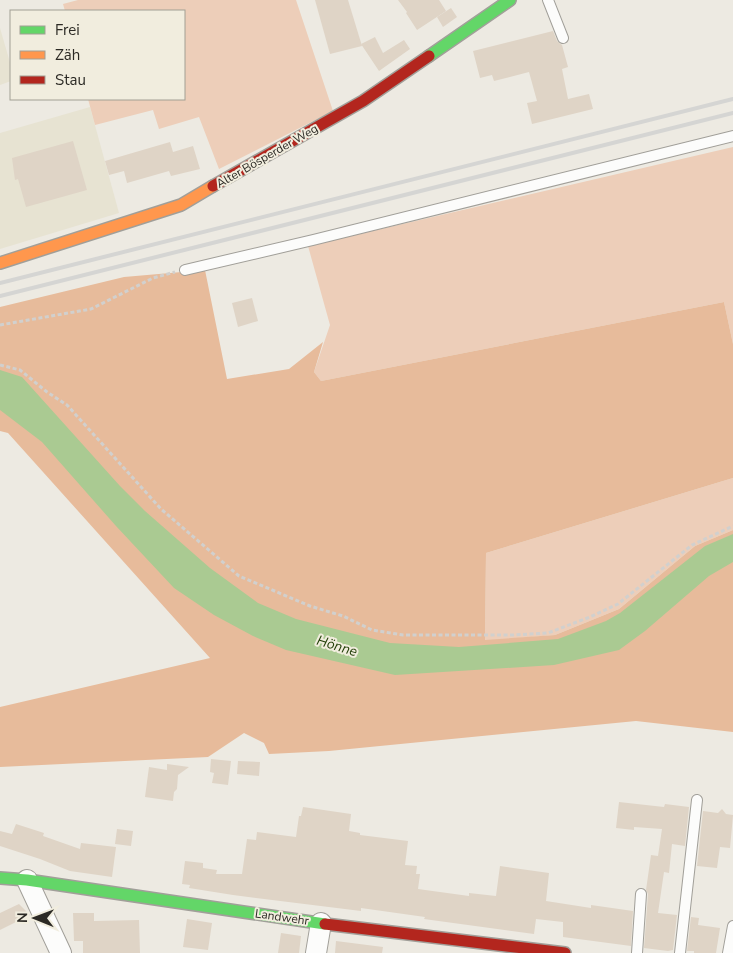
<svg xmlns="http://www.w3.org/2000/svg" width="733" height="953" viewBox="0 0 733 953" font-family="'Nunito Sans',sans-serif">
	<rect width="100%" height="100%" fill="#edeae2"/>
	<!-- built -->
	<g fill="#e7e3d2">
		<path d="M0,28L11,66V81L0,85Z"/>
		<path d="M90,107L119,213L0,249V133Z"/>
	</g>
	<!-- green -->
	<g fill="#edceb9">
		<path d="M78,0H296L333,111L219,169L199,117L159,129L153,110L95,125L88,99H184V11H65L63,4Z"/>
		<path d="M733,147V344L724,302L321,381L314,372L330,325L308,246Z"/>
		<path d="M733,478V530L695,546L619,609L555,635L485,641L486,553Z"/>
	</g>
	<!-- forest -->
	<path fill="#e7bb9b" d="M205,270L227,379L289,369L323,342L314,372L321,381L724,302L733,344V478L486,553L485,640L555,635L619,609L695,546L733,530V732L636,721L329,751L269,754L264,743L244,733L208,757L0,767V707L210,658L8,433L0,431V307L124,277Z"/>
	<!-- water -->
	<path fill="#aaca92" d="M0,370L22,377L120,486L145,511L210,568L258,603L296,619L390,643L459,647L558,639L606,621L620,613L705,546L733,534V562L709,576L645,631L619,650L554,665L395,675L286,650L253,636L214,615L174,588L116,526L42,442L0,410Z"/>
	<!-- building -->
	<g fill="#dfd4c6">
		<path d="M315,0H348L362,46L330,54Z"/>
		<path d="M398,0H439L446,11L417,30L406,13L407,12Z"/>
		<path d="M451,8L457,17L443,27L437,17Z"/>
		<path d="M553,31L557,41L562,45L568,67L562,69L568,99L589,94L593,109L532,124L527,103L537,101L529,72L494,81L492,75L480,78L473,51Z"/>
		<path d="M375,37L383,53L404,40L410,49L379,71L361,44Z"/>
		<path d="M73,141L87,190L26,207L18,179L15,180L12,158Z"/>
		<path d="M170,142L173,152L193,146L200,169L171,176L169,171L127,183L124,171L109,175L105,161Z"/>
		<path d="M252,298L258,321L238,327L232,303Z"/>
		<path d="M211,759L231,761L228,785L212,783L214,773L210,772Z"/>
		<path d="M238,761L260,762L259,776L237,774Z"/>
		<path d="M167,764L189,767L178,775L177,789L174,792L173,801L145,797L149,767L167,770Z"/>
		<path d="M619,802L664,807L665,804L689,807L685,846L672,844L669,873L664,872L658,913L677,915L673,950L668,951L644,948L648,894L646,890L651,855L658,856L662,829L634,827V830L616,828Z"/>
		<path d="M303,807L351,814L349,831L360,833V835L408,841L405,865L417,866L416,874H420L418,889L469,896V893L496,896L500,866L549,873L546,901L591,908V905L633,911L631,946L563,937V922L536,919L534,934L424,919L425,917L361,908V911L233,895L189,888L190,885L182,884L185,861L203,863V868L217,870L216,874H242L247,839L256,840L257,832L296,837L299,816H301Z"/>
		<path d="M722,809L726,814L733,815L730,848L720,847L717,868L697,866L703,811L718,813Z"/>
		<path d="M16,824L44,833L43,836L80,849L81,843L116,847L112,877L70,871L40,859L0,846V831L12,834Z"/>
		<path d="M117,829L133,831L131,846L115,844Z"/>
		<path d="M19,904L30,915L0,930V913Z"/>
		<path d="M73,913H94V921L139,920L140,953H83V941H74Z"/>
		<path d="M691,917L699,918L698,925L720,928L716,953H694V951H687Z"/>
		<path d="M187,919L212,923L208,950L183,947Z"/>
		<path d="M281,933L301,936L299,953H278Z"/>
		<path d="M336,941L383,947L382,953H335Z"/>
	</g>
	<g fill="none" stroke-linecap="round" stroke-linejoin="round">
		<!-- lane casing -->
		<g stroke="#a19f99" stroke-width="12">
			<g id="lane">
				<path d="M548,0L563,38"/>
				<path d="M185,270L313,240L733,136"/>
				<path d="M637,953L641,894"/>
				<path d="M680,953L697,800"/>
				<path d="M728,953L733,926"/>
			</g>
		</g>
		<!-- street casing -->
		<g stroke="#a19f99" stroke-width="22">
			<g id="street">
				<path d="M27,880L61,953"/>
				<path d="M316,953L321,923"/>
			</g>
		</g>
		<!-- fast casing -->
		<g stroke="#a19f99" stroke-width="14">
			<g id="fast">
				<path d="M429,56L510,0"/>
				<path d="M0,878L27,880L325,924"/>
			</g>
		</g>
		<!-- slow casing -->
		<g stroke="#a19f99" stroke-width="14">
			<path id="slow" d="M0,263L181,205L213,186"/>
		</g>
		<!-- jam casing -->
		<g stroke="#a19f99" stroke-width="14">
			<g id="jam">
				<path d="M213,186L363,101L429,56"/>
				<path d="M325,924L565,953"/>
			</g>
		</g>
		<!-- path -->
		<g stroke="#d1d0ce" stroke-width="3" stroke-dasharray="4 2.5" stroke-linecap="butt">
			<path d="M0,325L91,309L153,278L175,272"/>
			<path d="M0,365L20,370L47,392L67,405L161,509L239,576L310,606L343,616L372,630L403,635H513L548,633L590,617L618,604L692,545L733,526"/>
		</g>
		<!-- lane -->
		<use href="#lane" stroke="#fcfcfb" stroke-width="10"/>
		<!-- street -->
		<use href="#street" stroke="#fcfcfb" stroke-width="20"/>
		<!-- fast -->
		<use href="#fast" stroke="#63d668" stroke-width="11"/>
		<!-- slow -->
		<use href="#slow" stroke="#ff974d" stroke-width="11"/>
		<!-- jam -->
		<use href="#jam" stroke="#b3261e" stroke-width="11"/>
		<!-- rail -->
		<g stroke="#d5d5d3" stroke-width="4">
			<path d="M0,283L733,99"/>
			<path d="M0,296L733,113"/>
		</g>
	</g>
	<g text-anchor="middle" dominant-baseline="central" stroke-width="4" stroke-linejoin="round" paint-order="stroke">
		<!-- street labels -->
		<g font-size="12" fill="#2b2924" stroke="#f1edde">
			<text transform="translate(267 156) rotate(-30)">Alter Bösperder Weg</text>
			<text transform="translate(282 917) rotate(8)">Landwehr</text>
		</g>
		<!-- water labels -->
		<g font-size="14" font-style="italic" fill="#223f08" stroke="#f1edde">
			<text transform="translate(337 646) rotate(17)">Hönne</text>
		</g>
	</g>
	<!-- legend -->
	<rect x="10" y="10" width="175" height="90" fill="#f1edde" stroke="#a29f94"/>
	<rect x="20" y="26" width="25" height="8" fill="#63d668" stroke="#a29f94"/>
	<text x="55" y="35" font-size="15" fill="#2b2924">Frei</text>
	<rect x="20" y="51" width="25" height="8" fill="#ff974d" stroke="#a29f94"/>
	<text x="55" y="60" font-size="15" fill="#2b2924">Zäh</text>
	<rect x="20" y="76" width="25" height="8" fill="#b3261e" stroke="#a29f94"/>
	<text x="55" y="85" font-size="15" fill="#2b2924">Stau</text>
	<!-- north arrow -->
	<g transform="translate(35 918) rotate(271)" stroke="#f1edde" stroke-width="4" paint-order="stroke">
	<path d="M0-4L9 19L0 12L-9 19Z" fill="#2b2924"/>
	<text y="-8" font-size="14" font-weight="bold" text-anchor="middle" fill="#2b2924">N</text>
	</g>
</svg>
